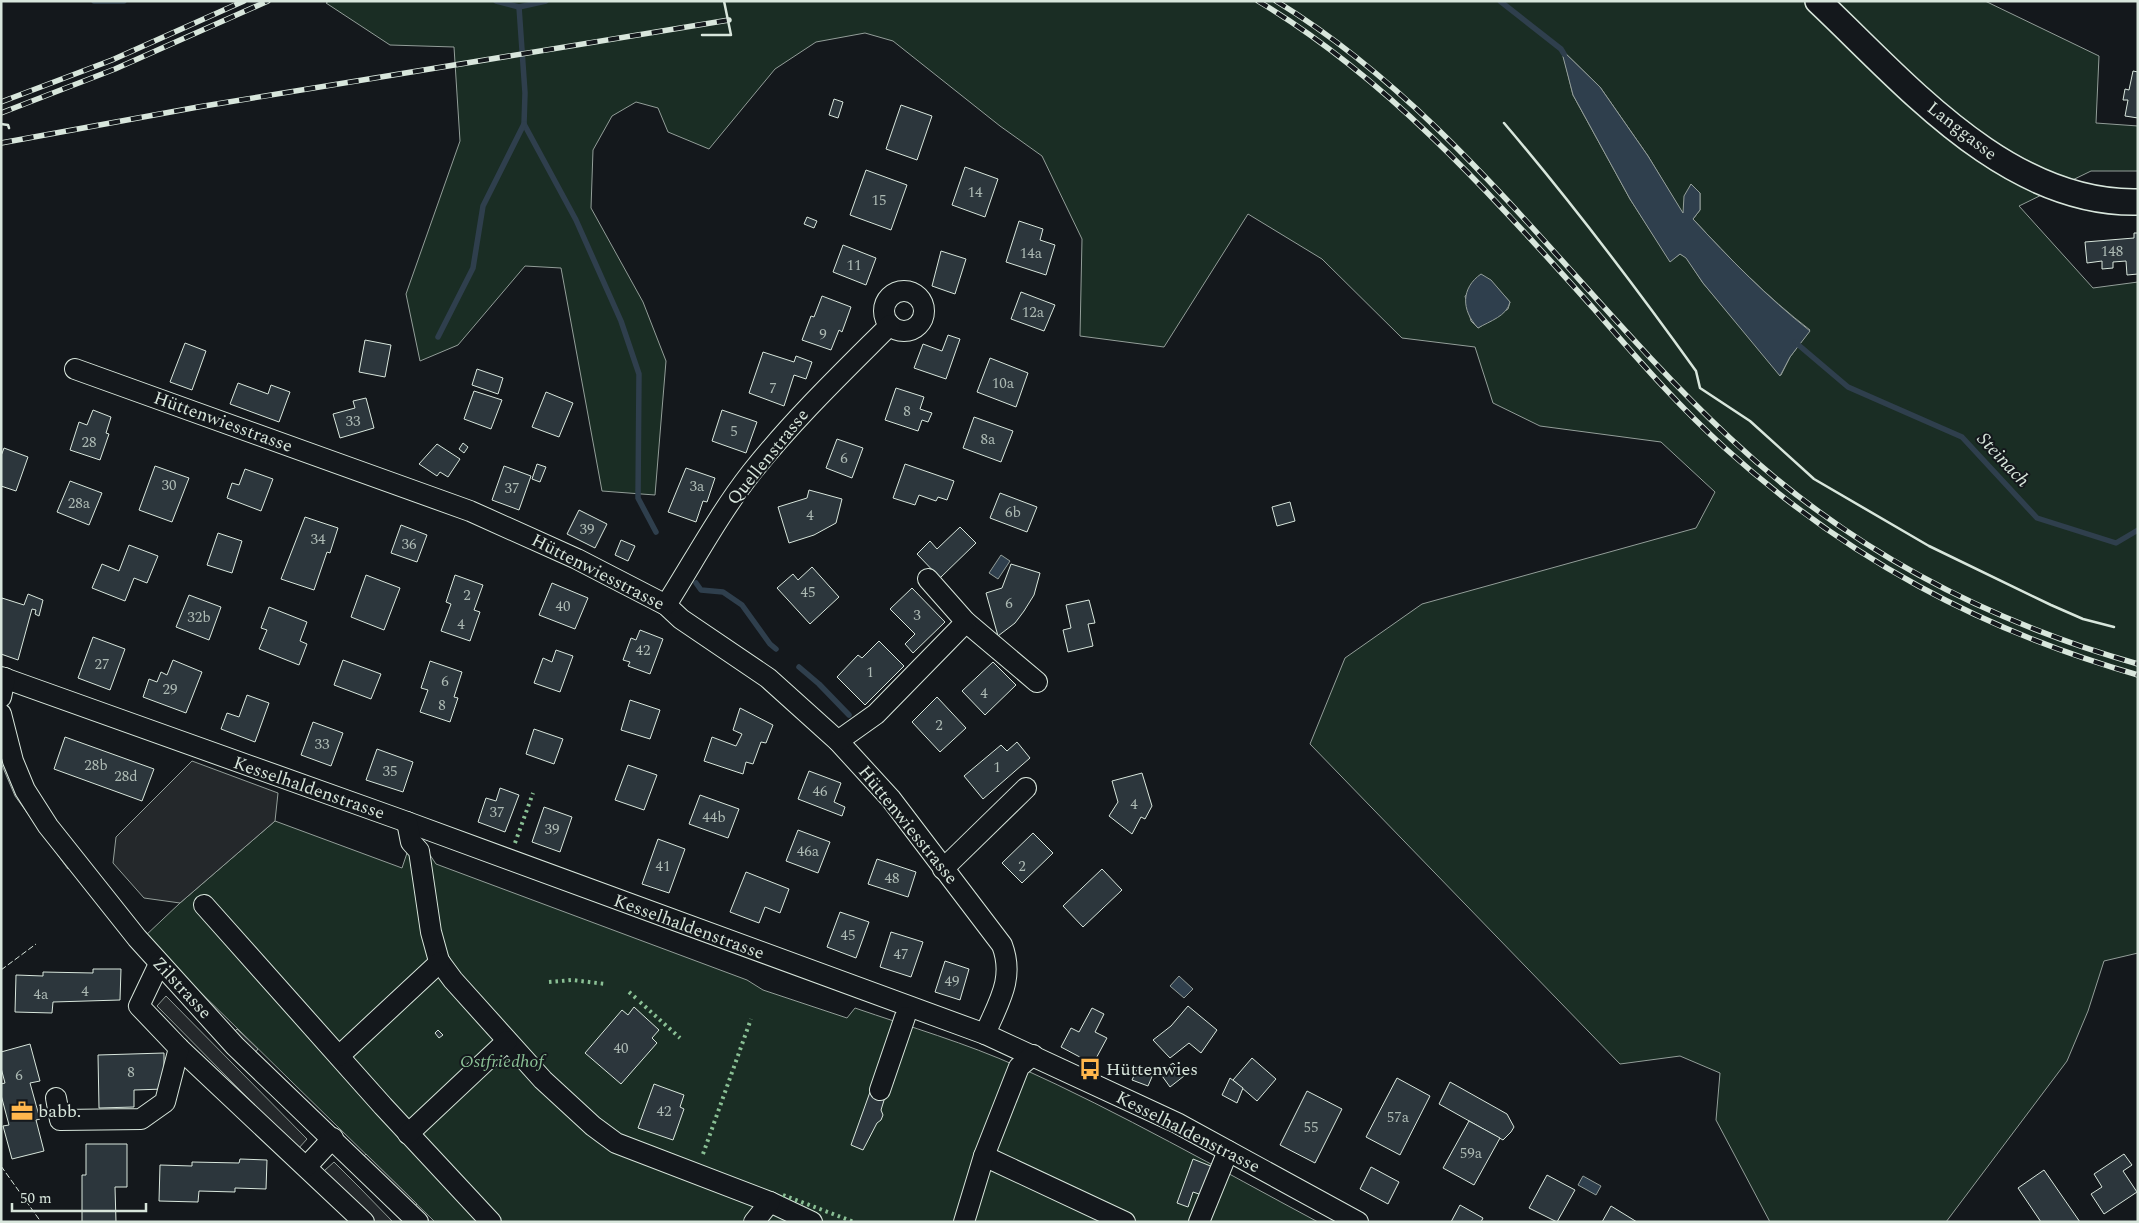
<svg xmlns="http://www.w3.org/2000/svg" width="2139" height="1223" viewBox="0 0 2139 1223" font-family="Spectral,serif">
	<rect width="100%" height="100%" fill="#14181c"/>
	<!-- green -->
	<g fill="#1a2d24" stroke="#939e99" fill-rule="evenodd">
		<path d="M329,1H1985L2099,56L2096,123L2138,126V171H2091L2019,206L2093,288L2138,282V953L2104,961L2088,1011L2067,1061L1946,1222H1770L1716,1120L1720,1073L1680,1056L1620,1064L1310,744L1345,658L1422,604L1696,528L1715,492L1661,442L1540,426L1493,403L1475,347L1402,338L1322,259L1248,214L1164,347L1080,336L1082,239L1042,156L1000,126L893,41L865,33L816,42L775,69L709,149L668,132L658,108L636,102L612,116L593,150L591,208L643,302L666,361L655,495L602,491L561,268L525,266L458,345L420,361L406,294L460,141L454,47L390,45L326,3ZM1562,50L1600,87L1648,156L1683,214L1691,184L1700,193V210L1693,219C1730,259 1767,297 1810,330L1790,357L1781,375L1703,283L1686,257L1680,254L1670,261L1630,199L1573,95ZM1490,280L1510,302L1508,309L1478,328L1471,321L1465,296Z"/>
		<path d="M275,821L402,868L407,853L426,849L436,864L747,980L763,990L847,1018L855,1008C910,1027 966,1043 1019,1067C1121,1113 1219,1169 1318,1222H435L144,937L180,903Z"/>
	</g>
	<!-- parking -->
	<g fill="#24282b" stroke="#939e99">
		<path d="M3,756L72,866L68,869L15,796L1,763V757Z"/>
		<path d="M192,761L278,793L275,821L180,903L144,898L113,863L116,837Z"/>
		<path d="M166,996L307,1139L298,1149L157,1006Z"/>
		<path d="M237,1029L258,1049L254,1054L233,1033Z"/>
		<path d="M366,1154L417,1204L413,1208L362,1158Z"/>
		<path d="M334,1162L360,1188L393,1222H375L324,1171Z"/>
	</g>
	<!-- water -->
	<g fill="#2f3f4d" stroke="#939e99">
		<path d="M1561,49L1600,87L1648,156L1683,213L1684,196L1691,184L1700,193V210L1693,219C1730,259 1767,297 1810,331L1790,357L1780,376L1703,283L1686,258L1680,254L1670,262L1630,199L1573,95Z"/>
		<path d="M1481,274L1491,280L1510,302C1507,316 1490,321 1478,328C1461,310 1461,288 1481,274Z"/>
		<path d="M1001,555L1010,561L998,579L989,573Z"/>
		<path d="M1179,976L1193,989L1184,998L1170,986Z"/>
		<path d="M1583,1176L1601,1186L1596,1195L1578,1185Z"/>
	</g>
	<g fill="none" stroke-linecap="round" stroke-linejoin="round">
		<!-- stream -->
		<g stroke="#2f3f4d" stroke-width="5.5">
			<path d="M94,1H124"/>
			<path d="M496,1L519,7L546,1"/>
			<path d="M1500,1L1561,49L1564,54"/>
			<path d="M519,7L525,93L524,124L576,220L621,321L639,374L638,498L656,532"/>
			<path d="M438,337L473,268L483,206L524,124"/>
			<path d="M1795,342L1848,387L1962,437L2037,518L2116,543L2138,530"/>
			<path d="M696,583L701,590L723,592L742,605L770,644L776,649"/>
			<path d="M799,667L819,684L849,715"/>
		</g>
	</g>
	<!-- building -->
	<g fill="#2c363c" stroke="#d8e6dc">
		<path d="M2133,71L2138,72V118L2125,116L2128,100H2123L2125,89L2129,90Z"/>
		<path d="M834,99L843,102L838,118L829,115Z"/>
		<path d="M901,105L932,116L917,160L886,149Z"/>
		<path d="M965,167L998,179L985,217L952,205Z"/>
		<path d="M866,170L907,185L891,230L850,215Z"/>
		<path d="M807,217L817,221L814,228L804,224Z"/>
		<path d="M1019,221L1043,229L1040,240L1055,245L1046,275L1006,262Z"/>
		<path d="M2134,233H2138V274L2127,275L2126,261L2113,262V268L2102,269V261L2087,263L2085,242L2134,238Z"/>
		<path d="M843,245L876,258L866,285L833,272Z"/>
		<path d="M941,251L966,259L955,294L932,286Z"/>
		<path d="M1021,292L1055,305L1044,331L1011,319Z"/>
		<path d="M822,296L851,307L842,332L839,330L831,350L802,340L811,316L814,317Z"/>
		<path d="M948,335L960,339L946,379L914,368L923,344L942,351Z"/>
		<path d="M365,340L391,345L385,377L359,372Z"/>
		<path d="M185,343L206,351L192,390L170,382Z"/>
		<path d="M763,352L794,362L796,356L812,362L806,379L794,375L784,406L749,393Z"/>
		<path d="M990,358L1028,373L1016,407L977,392Z"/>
		<path d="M477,369L503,378L498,394L472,385Z"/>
		<path d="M238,383L268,394L271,385L290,392L279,422L230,404Z"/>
		<path d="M896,388L924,397L920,409L932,413L928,422L922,420L918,431L885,420Z"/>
		<path d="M474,391L502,400L491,429L464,419Z"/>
		<path d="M546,392L573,403L559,437L532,427Z"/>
		<path d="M366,398L374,428L340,438L333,414L355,408L353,401Z"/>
		<path d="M93,410L111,417L106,433L109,434L100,460L70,450L79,422L87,425Z"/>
		<path d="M722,410L757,422L746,453L712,441Z"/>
		<path d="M974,417L1013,431L1001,462L963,448Z"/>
		<path d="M837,439L863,448L852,478L826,468Z"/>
		<path d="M463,443L468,447L464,453L459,449Z"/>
		<path d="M437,444L460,459L448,477L440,472L437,476L419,464Z"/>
		<path d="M4,448L28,457L16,491L1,486V456Z"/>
		<path d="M537,464L546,467L540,482L532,479Z"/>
		<path d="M905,464L954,481L947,500L938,497L936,501L919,495L915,505L893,498Z"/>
		<path d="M155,466L189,478L172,522L139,510Z"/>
		<path d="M504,466L531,476L519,510L492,500Z"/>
		<path d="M686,468L715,478L707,502L703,501L696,522L668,512Z"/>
		<path d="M245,469L273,479L261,511L227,498L232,483L239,485Z"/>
		<path d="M70,481L102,493L89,525L57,512Z"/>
		<path d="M809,490L842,499L836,523L814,535L789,543L778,507L807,498Z"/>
		<path d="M1000,493L1037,507L1027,532L990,518Z"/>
		<path d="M1290,502L1295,521L1277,526L1272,507Z"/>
		<path d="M579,510L607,524L595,548L567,534Z"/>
		<path d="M305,517L338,528L330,553L327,552L314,590L281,579Z"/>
		<path d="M401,525L427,535L417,562L391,553Z"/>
		<path d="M960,527L976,543L940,578L917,554L930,541L937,549Z"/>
		<path d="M218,533L242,541L232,573L207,565Z"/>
		<path d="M621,540L635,546L628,561L615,555Z"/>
		<path d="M129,545L158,556L147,583L134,578L125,601L92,588L102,564L119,571Z"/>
		<path d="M1011,564L1040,573L1034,595L1024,611L1015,623L998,636L986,593L1002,588Z"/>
		<path d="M812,567L839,597L810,624L777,588L793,574L798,580Z"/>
		<path d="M366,575L400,588L384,630L351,617Z"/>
		<path d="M455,575L483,585L474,610L480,612L470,641L441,631L451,604L446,602Z"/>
		<path d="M552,583L588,598L575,629L539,615Z"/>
		<path d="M912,588L945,622L913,653L905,644L915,634L890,609Z"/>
		<path d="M28,594L43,600L39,616L35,614L36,610L32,609L18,660L1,654V602L2,598L24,605Z"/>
		<path d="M189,595L221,607L209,640L176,627Z"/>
		<path d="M1089,600L1095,623L1088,624L1093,646L1068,652L1063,630L1071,628L1066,605Z"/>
		<path d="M269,607L307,622L300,641L307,644L299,665L259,649L267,630L261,628Z"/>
		<path d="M640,630L663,639L650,674L628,666L630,662L623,660L631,638L636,640Z"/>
		<path d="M93,637L125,649L110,690L78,678Z"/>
		<path d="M879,641L904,666L865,705L837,677L858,655L862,658Z"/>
		<path d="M556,650L573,656L560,692L534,683L543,658L552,662Z"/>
		<path d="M173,660L202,672L186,713L143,697L149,679L157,682L161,672L167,675Z"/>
		<path d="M343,660L381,674L371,699L334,685Z"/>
		<path d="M430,661L462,672L454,697L458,698L450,722L420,712L428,690L421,688Z"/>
		<path d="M993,662L1016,685L985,715L962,691Z"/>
		<path d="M247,695L269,703L255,742L221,729L227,713L239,717Z"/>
		<path d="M937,697L966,728L940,752L912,722Z"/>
		<path d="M630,700L660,710L650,739L621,730Z"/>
		<path d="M740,708L773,725L766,743L761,742L753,764L746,762L743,774L704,761L712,737L736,746L742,734L733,730Z"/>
		<path d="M313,722L343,733L331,766L301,755Z"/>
		<path d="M534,729L563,739L554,764L526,754Z"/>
		<path d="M65,737L154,769L142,801L54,769Z"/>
		<path d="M1017,742L1030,758L983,799L964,776L1001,745L1007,751Z"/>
		<path d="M377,749L413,762L403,792L366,780Z"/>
		<path d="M628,765L657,775L644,810L615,800Z"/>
		<path d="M809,771L841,783L834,802L845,807L842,816L798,799Z"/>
		<path d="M1142,773L1152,806L1145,819L1141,817L1132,834L1109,816L1118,802L1112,781Z"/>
		<path d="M500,788L519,795L505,832L478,822L486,798L496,801Z"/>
		<path d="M700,795L739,809L728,838L689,824Z"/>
		<path d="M544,807L572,817L560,852L532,842Z"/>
		<path d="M798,830L830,842L818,873L786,861Z"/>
		<path d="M1033,833L1053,853L1022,883L1002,863Z"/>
		<path d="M658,839L685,849L669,893L642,884Z"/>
		<path d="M877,859L916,872L908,897L868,884Z"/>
		<path d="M1102,869L1122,890L1083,927L1063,906Z"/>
		<path d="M746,872L789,889L780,913L765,907L759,923L730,912Z"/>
		<path d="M840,912L869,922L856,958L827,947Z"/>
		<path d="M891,932L923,942L911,977L880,967Z"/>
		<path d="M945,961L969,969L960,1000L935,992Z"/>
		<path d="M93,969H121L120,1000L53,1002L52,1013L15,1012L16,975L43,976V972L93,973Z"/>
		<path d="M1188,1006L1217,1030L1201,1053L1189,1043L1170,1058L1153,1040L1171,1026Z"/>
		<path d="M634,1007L659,1030L652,1038L657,1043L621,1084L585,1053L622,1010L628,1015Z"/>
		<path d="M1092,1008L1104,1014L1095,1032L1107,1038L1093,1064L1061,1047L1071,1028L1079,1032Z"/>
		<path d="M438,1030L443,1035L439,1038L435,1033Z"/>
		<path d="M30,1044L40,1081L30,1083L40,1119L36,1120L44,1151L12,1159L3,1126L9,1125L1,1095V1084L5,1083L1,1068V1052Z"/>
		<path d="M164,1053V1089L134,1090V1107L99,1108L98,1055Z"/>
		<path d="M1252,1058L1276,1079L1257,1101L1233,1080Z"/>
		<path d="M1173,1063L1184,1076L1170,1087L1160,1073Z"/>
		<path d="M1139,1065L1154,1072L1148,1086L1132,1080Z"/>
		<path d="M1230,1078L1243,1088L1237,1103L1222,1095Z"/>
		<path d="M1397,1078L1430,1096L1400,1155L1366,1137Z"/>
		<path d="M1450,1082L1507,1114L1514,1127L1511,1132L1503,1140L1439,1104Z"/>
		<path d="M654,1084L684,1095L680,1107L684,1109L673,1140L638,1128Z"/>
		<path d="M1307,1091L1342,1109L1315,1163L1280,1145Z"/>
		<path d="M870,1092L885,1097L881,1110L883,1115L881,1120L877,1123L863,1150L851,1145Z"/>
		<path d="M1469,1121L1500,1138L1474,1185L1443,1168Z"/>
		<path d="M86,1144H127V1187H115L116,1222H82V1175H86Z"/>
		<path d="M2124,1154L2132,1165L2123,1171L2137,1192L2104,1214L2091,1194L2102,1187L2094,1174Z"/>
		<path d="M240,1159L267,1160L266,1189L235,1188V1192L199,1191L198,1202L159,1201L160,1165L192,1166V1162L239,1163Z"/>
		<path d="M1193,1159L1213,1167L1202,1195L1193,1192L1188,1207L1177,1203Z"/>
		<path d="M1371,1167L1399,1182L1388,1204L1360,1189Z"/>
		<path d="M2044,1170L2080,1222H2041L2018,1188Z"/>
		<path d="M1547,1175L1575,1190L1557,1222L1529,1208Z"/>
		<path d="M1460,1205L1483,1218L1481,1222H1451Z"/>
		<path d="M1611,1206L1637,1222H1602Z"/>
	</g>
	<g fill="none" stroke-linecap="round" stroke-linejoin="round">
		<!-- minor casing -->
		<g stroke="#d8e6dc" stroke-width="22">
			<g id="minor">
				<circle cx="904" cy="311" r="20"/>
				<path d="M75,369L470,511L577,559L666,605L681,619L768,678L838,741L891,799L1002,945C1015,979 998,1003 985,1034"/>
				<path d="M928,579L966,622L1037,682"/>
				<path d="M666,605C694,561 719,514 751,473C793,420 842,373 890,325"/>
				<path d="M1,677L407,822L985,1034L1177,1123L1358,1222"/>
				<path d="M1,697L5,678"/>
				<path d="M1,714L13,761L25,790L48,826L137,938L235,1046L418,1222"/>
				<path d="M838,741L876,714L966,622"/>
				<path d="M407,822L411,842L419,851L431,932L439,961L453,980L543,1080L593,1126L616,1143L770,1202L812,1222"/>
				<path d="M943,869L1026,788"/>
				<path d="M204,905L383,1106L491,1222"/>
				<path d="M159,964L139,1006L179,1048L364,1222"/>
				<path d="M339,1056L440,962"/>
				<path d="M880,1090L905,1017"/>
				<path d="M56,1098L60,1120L141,1119L165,1102L179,1048"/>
				<path d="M408,1134L507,1041"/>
				<path d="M984,1156L1125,1222"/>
				<path d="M307,1166L333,1138"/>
				<path d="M754,1222L770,1202"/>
				<path d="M964,1222L984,1156L1019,1067L1033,1055"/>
				<path d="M1199,1222L1228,1151"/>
			</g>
		</g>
		<!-- major casing -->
		<g stroke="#d8e6dc" stroke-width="28">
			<path id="major" d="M1818,1C1905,83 2007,205 2138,202"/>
		</g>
		<!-- minor -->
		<use href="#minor" stroke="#14181c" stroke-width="20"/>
		<!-- major -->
		<use href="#major" stroke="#14181c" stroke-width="25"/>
		<!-- rail casing -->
		<g stroke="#d8e6dc" stroke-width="5.5">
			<g id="rail">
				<path d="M1258,1C1390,80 1492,196 1594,309C1636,357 1678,406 1726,449C1847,558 1981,630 2138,675"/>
				<path d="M1276,1C1459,113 1576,294 1730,438C1846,547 1986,621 2138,664"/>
				<path d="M1,102L112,60L244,1"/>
				<path d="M1,113L115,69L268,1"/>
				<path d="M1,143L198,107L729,20"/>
			</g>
		</g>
		<!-- rail -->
		<use href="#rail" stroke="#14181c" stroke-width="4" stroke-dasharray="11" stroke-linecap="butt"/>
		<!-- hedge -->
		<g stroke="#8ac095" stroke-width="4" stroke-dasharray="2.5 4" stroke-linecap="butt">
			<path d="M515,843L533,793"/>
			<path d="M549,982L572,980L606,984"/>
			<path d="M629,992L636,998"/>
			<path d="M640,1002L680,1038"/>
			<path d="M703,1154L751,1019"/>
			<path d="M783,1195L854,1222"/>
		</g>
		<!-- fence -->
		<g stroke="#d8e6dc" stroke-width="1" stroke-dasharray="6 2.5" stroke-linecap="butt">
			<path d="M1,970L36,944"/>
			<path d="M1,1166L41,1222"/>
		</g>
		<!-- wall -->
		<g stroke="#d8e6dc" stroke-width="2.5">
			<path d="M702,35H731L724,1"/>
			<path d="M1504,123C1572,203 1635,286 1696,371L1700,388L1750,421L1814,479L1929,546L2051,605L2083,619L2114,627"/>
			<path d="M1,124L8,125L9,128"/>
		</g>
	</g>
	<!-- icons -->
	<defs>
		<g id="bus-bare" transform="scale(1.725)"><path d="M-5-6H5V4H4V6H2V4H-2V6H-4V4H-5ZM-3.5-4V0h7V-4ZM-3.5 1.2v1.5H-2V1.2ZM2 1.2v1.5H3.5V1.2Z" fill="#ffb74d" stroke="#14181c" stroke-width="2.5" paint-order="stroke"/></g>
		<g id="office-bare" transform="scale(1.725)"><path d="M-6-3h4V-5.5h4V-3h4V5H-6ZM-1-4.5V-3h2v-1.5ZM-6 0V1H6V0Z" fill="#ffb74d" stroke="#14181c" stroke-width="2.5" paint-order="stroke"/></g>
	</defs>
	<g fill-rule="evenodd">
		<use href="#bus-bare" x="1090" y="1069"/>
		<use href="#office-bare" x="22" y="1111"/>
	</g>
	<g text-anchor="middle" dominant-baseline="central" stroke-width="4" stroke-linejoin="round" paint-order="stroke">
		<!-- number labels -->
		<g font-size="15" fill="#adbab4">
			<text x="975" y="192">14</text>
			<text x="879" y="200">15</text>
			<text x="2112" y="251">148</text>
			<text x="1031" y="253">14a</text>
			<text x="854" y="265">11</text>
			<text x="1033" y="312">12a</text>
			<text x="823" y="334">9</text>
			<text x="1003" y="383">10a</text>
			<text x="773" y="388">7</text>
			<text x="907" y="411">8</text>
			<text x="353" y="421">33</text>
			<text x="734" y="431">5</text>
			<text x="988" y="439">8a</text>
			<text x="89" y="442">28</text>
			<text x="844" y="458">6</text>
			<text x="169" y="485">30</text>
			<text x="697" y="486">3a</text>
			<text x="512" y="488">37</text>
			<text x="79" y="503">28a</text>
			<text x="1013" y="512">6b</text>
			<text x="810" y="515">4</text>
			<text x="587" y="529">39</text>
			<text x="318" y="539">34</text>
			<text x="409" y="544">36</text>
			<text x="808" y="592">45</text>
			<text x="467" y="595">2</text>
			<text x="1009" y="603">6</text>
			<text x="563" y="606">40</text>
			<text x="917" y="615">3</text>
			<text x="199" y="617">32b</text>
			<text x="461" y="624">4</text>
			<text x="643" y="650">42</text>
			<text x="102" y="664">27</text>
			<text x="870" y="672">1</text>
			<text x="445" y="681">6</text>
			<text x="170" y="689">29</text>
			<text x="984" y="693">4</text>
			<text x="442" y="705">8</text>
			<text x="939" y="725">2</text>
			<text x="322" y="744">33</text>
			<text x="96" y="765">28b</text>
			<text x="997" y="767">1</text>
			<text x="390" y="771">35</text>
			<text x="126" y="776">28d</text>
			<text x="820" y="791">46</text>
			<text x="1134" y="804">4</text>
			<text x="497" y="812">37</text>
			<text x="714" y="817">44b</text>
			<text x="552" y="829">39</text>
			<text x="808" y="851">46a</text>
			<text x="663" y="866">41</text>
			<text x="1022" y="866">2</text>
			<text x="892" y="878">48</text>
			<text x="848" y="935">45</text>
			<text x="901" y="954">47</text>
			<text x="952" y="981">49</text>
			<text x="85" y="991">4</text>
			<text x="41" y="994">4a</text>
			<text x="621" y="1048">40</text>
			<text x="131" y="1072">8</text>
			<text x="19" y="1075">6</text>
			<text x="664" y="1111">42</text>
			<text x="1398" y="1117">57a</text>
			<text x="1311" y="1127">55</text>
			<text x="1471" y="1153">59a</text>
		</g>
		<!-- street labels -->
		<g font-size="18" fill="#d8e6dc" stroke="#14181c">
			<text transform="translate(1962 131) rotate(38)">Langgasse</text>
			<text transform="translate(223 422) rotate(20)">Hüttenwiesstrasse</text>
			<text transform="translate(768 457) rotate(-51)">Quellenstrasse</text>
			<text transform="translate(598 572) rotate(27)">Hüttenwiesstrasse</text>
			<text transform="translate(309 788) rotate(19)">Kesselhaldenstrasse</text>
			<text transform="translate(908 825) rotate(51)">Hüttenwiesstrasse</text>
			<text transform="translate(689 927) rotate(20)">Kesselhaldenstrasse</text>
			<text transform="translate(182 988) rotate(47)">Zilstrasse</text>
			<text transform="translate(1188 1132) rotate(27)">Kesselhaldenstrasse</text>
		</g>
		<!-- park labels -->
		<g font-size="18" font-style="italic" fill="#8ac095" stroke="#14181c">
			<text x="502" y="1061">Ostfriedhof</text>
		</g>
		<!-- poi labels -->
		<g font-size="18" fill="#d8e6dc" stroke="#14181c" text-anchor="start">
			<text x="1106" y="1069">Hüttenwies</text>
			<text x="38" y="1111">babb.</text>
		</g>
		<!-- water labels -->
		<g font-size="19" font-style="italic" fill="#d8e6dc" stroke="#14181c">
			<text transform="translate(2003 460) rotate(47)">Steinach</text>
		</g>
	</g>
	<!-- border -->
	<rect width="2139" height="1223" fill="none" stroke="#d8e6dc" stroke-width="5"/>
	<!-- scale -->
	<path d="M12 1203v8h134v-8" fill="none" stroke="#d8e6dc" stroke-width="2.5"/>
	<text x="20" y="1203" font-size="15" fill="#d8e6dc" stroke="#14181c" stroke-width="4" paint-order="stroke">50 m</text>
</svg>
